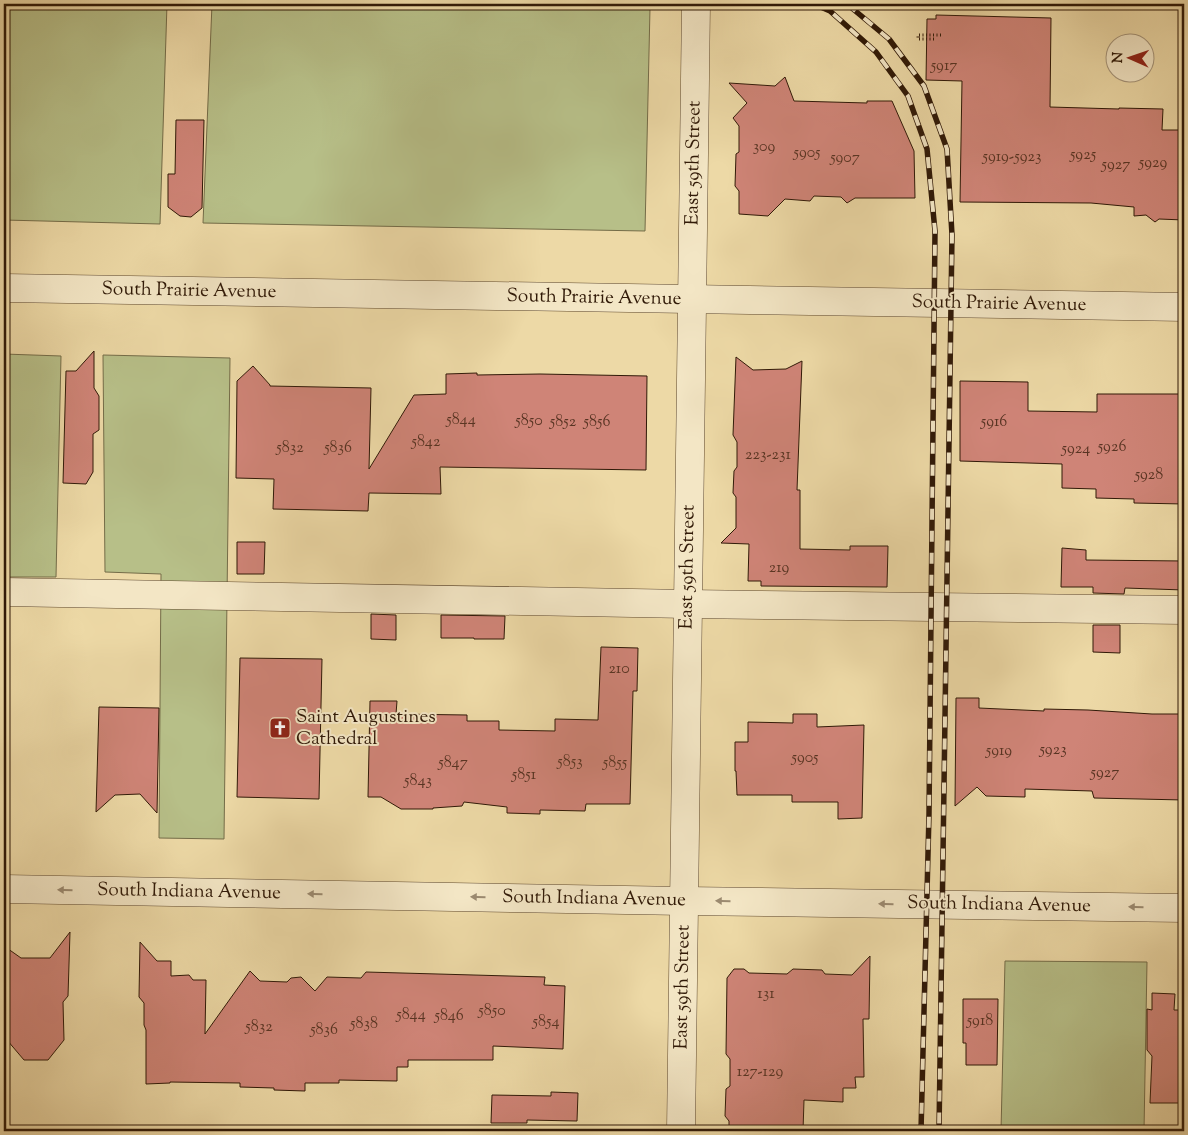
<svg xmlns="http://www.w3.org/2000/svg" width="1188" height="1135" viewBox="0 0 1188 1135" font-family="'Sorts Mill Goudy',serif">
	<rect width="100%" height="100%" fill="#edd9a6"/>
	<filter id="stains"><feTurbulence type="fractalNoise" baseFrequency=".004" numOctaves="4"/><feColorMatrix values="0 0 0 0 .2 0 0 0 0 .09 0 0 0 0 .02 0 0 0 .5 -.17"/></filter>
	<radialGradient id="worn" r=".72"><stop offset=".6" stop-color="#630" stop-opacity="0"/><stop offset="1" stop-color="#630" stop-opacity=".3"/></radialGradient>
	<!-- green -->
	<g fill="#b7bf88" stroke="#746c48">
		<path d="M4,4H167L160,224L4,220Z"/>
		<path d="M212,4H439L650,8L645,231L203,223Z"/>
		<path d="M4,354L61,356L56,577H4Z"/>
		<path d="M103,355L230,358L224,839L159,838L161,574L105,572Z"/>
		<path d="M1005,961L1147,962L1144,1131H1001Z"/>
	</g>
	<!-- building -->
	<g fill="#cf8477" stroke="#301907">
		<path d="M936,15L1051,18L1050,107L1119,109V108L1163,109L1162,130H1184V220L1159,219L1155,222L1146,215L1134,216V207L1091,203L960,202L962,81L926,80L927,19H936Z"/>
		<path d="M785,77L794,101L867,103V101H892L914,151L915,198H855L847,203L841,197L814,196L810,201L785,199L768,216L739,214V191L735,186L736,154L739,152V126L733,118L747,103L729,83L775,86Z"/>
		<path d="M176,120H204L202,208L191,217L180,216L168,207V174H175Z"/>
		<path d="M94,351V388L99,396V430L93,434V472L86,484L63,483L66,371H76Z"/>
		<path d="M736,357L753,370L786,369L802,361L797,490H800V549L850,550V546H888L887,587L761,586V581H748L749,544L721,543L736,528V497L733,493L734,471L737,467V442L733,435Z"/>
		<path d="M253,366L270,385V386L371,388L369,469L414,395L446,394V374L477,373V375L540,374L647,376L646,470L440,467L441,494L369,493L368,511L273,509L274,479L236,478L237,381Z"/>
		<path d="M960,381L1028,382V411L1097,412V394H1184V504L1134,503V499L1096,498V489L1062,488V464L960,461Z"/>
		<path d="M237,542H265L264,574H237Z"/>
		<path d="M1062,548L1086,550V560L1184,561V590L1125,588L1124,594L1093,593V587H1061Z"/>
		<path d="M371,614L396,615V640L371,639Z"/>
		<path d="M441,615L505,616L504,639H474V638H441Z"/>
		<path d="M1093,625H1120V653L1093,652Z"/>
		<path d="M601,647L638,648L637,691H633L630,804H586L585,811L540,810V814L507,813V807L464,802L462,806L433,808V809H401L381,797H368L370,701H397L396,714L467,715V721H499V730L555,731V719L598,720Z"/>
		<path d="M240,658L322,659L319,799L237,797Z"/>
		<path d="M956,698H979V708L1044,711V709L1088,710L1152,714H1184V800L1094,798L1092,791L1025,789V797L986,796L977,787L955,806Z"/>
		<path d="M99,707L159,708L157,813L140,794L115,795L96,812Z"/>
		<path d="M793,714H817V727L864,725L862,818L838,819V802H792V795H737L736,771H735V742H748V722L793,723Z"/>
		<path d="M70,932L68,996L63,1002L64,1040L48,1060H24L7,1040L8,1001L4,996V946L21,958H50Z"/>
		<path d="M140,942L157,961H171V976L189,975L193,980H206L205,1034L250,971L260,981L287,982L291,978L301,977L315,991L327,977L361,978L366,972L545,977L544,985L565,986L563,1049L493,1046V1060H408V1067H397V1081L339,1080V1083H305V1091L274,1090V1088L240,1087V1083L170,1082V1083L146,1084V1030L144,1025V1003L139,997Z"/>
		<path d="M870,956L869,1019H863L864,1077H855L856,1088H843V1102L804,1100L803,1131H729V1121L725,1116L726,1089L730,1086V1059L726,1054L727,978L734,969H744L749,973L787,974L793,969L822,970L825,974L852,975Z"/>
		<path d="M1152,993L1175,994L1174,1010H1184V1103H1150L1152,1056L1147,1050V1009L1152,1010Z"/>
		<path d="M963,999H998L997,1065H966V1043H963Z"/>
		<path d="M551,1092L578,1093L577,1121L527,1120V1123H491L492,1095L551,1096Z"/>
	</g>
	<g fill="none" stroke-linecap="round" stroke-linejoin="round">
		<!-- minor casing -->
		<g stroke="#5f492f" stroke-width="29">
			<g id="minor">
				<path d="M4,288L1184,307"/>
				<path d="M4,592L688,604L1184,610"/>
				<path d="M4,889L684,901L1184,908"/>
				<path d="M681,1131L696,4"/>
			</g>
		</g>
		<!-- path -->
		<path stroke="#301907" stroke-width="3" stroke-dasharray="1 2.5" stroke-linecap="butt" d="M934,39H918V35H941"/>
		<!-- minor -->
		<use href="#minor" stroke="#f3e6c5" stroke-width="28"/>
		<!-- rail casing -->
		<g stroke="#301907" stroke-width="5.5">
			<g id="rail">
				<path d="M814,4L830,11L876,52L908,96L927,149L935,231L929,814L921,1131"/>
				<path d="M847,4L889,39L924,86L947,149L952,235L939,1131"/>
			</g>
		</g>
		<!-- rail -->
		<use href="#rail" stroke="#f3e6c5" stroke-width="4" stroke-dasharray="11" stroke-linecap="butt"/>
	</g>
	<!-- one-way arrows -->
	<defs><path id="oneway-solid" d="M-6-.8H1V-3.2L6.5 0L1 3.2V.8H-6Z" transform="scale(1.25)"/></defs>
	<g fill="#9b8a70">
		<use href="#oneway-solid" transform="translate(65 890) rotate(-179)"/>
		<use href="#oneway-solid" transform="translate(315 894) rotate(-179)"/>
		<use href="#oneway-solid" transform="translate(478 897) rotate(-179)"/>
		<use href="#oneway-solid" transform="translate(723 901) rotate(-179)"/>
		<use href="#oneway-solid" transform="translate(886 904) rotate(-179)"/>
		<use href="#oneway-solid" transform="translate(1136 907) rotate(-179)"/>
	</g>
	<!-- icons -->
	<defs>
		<g id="church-square" transform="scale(1.125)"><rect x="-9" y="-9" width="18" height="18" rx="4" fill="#8f2418" stroke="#f3e6c5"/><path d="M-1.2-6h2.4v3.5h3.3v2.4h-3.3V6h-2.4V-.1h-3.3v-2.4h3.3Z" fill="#fff"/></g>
	</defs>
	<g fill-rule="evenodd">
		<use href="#church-square" x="280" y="728"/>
	</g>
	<g text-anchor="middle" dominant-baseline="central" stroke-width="4" stroke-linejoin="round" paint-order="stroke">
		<!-- number labels -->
		<g font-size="16" fill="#583423">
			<text x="944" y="66">5917</text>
			<text x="764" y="147">309</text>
			<text x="807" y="153">5905</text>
			<text x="1083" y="155">5925</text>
			<text x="1012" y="157">5919-5923</text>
			<text x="845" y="158">5907</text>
			<text x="1153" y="163">5929</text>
			<text x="1116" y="165">5927</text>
			<text x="461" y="420">5844</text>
			<text x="529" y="421">5850</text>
			<text x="563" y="422">5852</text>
			<text x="597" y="422">5856</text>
			<text x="994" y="422">5916</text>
			<text x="426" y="442">5842</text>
			<text x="1112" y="447">5926</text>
			<text x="290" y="448">5832</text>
			<text x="338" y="448">5836</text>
			<text x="1076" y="449">5924</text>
			<text x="768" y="455">223-231</text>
			<text x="1149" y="475">5928</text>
			<text x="779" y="568">219</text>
			<text x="619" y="669">210</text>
			<text x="1053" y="750">5923</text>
			<text x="999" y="751">5919</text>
			<text x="805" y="758">5905</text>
			<text x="570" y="762">5853</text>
			<text x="453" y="763">5847</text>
			<text x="615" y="763">5855</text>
			<text x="1105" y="773">5927</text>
			<text x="524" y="775">5851</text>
			<text x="418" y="781">5843</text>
			<text x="766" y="994">131</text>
			<text x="492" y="1011">5850</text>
			<text x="411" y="1015">5844</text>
			<text x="449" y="1016">5846</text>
			<text x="980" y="1021">5918</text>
			<text x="546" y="1022">5854</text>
			<text x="364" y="1024">5838</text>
			<text x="259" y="1027">5832</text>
			<text x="324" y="1030">5836</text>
			<text x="760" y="1072">127-129</text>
		</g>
		<!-- street labels -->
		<g font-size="19" fill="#301907" stroke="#f3e6c5">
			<text transform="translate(694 163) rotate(-89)">East 59th Street</text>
			<text transform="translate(189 291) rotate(1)">South Prairie Avenue</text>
			<text transform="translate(594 298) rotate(1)">South Prairie Avenue</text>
			<text transform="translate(999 304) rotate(1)">South Prairie Avenue</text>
			<text transform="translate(688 567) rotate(-89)">East 59th Street</text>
			<text transform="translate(189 892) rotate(1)">South Indiana Avenue</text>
			<text transform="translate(594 899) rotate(1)">South Indiana Avenue</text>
			<text transform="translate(999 905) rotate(1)">South Indiana Avenue</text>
			<text transform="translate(683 987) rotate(-89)">East 59th Street</text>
		</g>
		<!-- poi labels -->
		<g font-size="19" fill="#301907" stroke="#f3e6c5" text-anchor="start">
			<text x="296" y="717">Saint Augustines<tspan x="296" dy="22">Cathedral</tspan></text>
		</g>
	</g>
	<!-- margin -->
	<rect width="1188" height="1135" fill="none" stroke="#edd9a6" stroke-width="20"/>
	<rect x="5" y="5" width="1178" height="1125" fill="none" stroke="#301907" stroke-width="2.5"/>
	<rect x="10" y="10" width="1168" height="1115" fill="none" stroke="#301907"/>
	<!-- north arrow -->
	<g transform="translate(1130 58) rotate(272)"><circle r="24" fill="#f3e6c5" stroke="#a59479"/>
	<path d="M0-4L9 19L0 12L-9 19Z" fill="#8f2418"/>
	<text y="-8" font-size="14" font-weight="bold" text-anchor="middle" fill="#301907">N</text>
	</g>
	<rect width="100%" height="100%" filter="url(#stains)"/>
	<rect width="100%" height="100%" fill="url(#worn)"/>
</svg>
